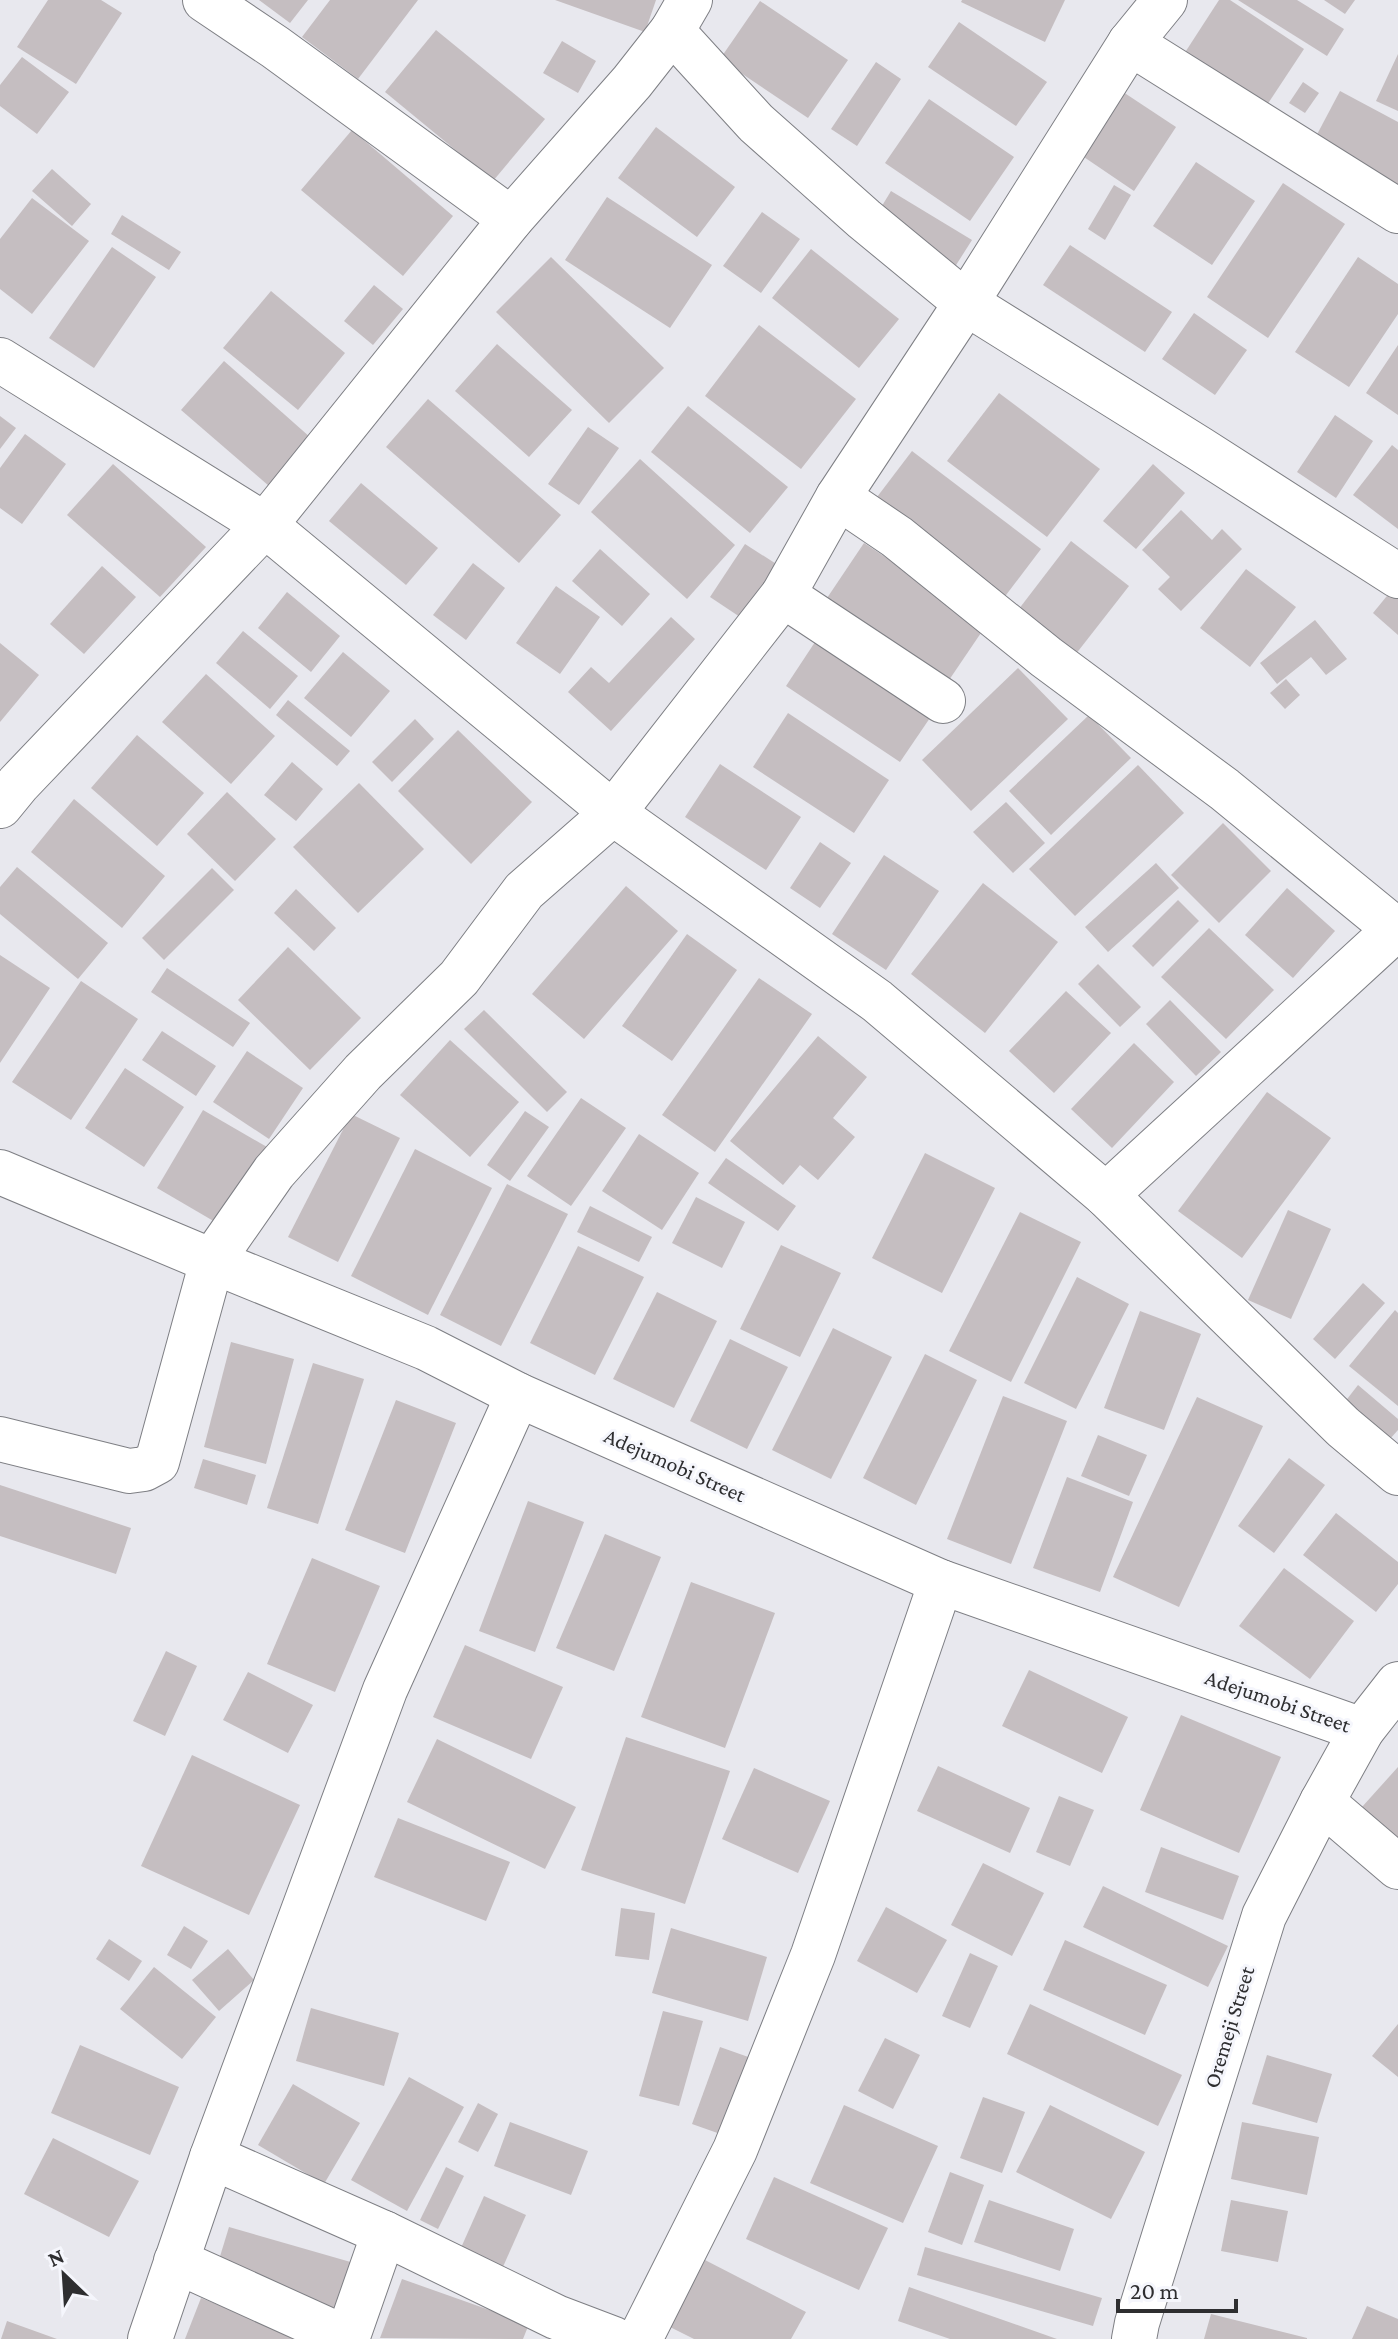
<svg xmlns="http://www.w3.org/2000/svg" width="1398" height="2339" viewBox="0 0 1398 2339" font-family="'Crimson Pro',serif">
	<rect width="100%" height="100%" fill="#e8e8ee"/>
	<!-- building -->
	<g fill="#c5bec1">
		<path d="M48,0H101L122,13L76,84L17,47Z"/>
		<path d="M259,0H308L290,23Z"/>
		<path d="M330,0H418L358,79L302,37Z"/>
		<path d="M555,0H656L645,32Z"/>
		<path d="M962,0H1065L1045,42L961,2Z"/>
		<path d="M1219,0H1230L1304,49L1265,108L1184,54Z"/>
		<path d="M1238,0H1297L1344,29L1327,56Z"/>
		<path d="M1324,0H1355L1345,14Z"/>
		<path d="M760,1L848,60L808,118L720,59Z"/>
		<path d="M959,22L1047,82L1016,126L928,67Z"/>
		<path d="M436,30L545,119L493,181L385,92Z"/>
		<path d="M562,41L596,61L578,93L543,73Z"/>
		<path d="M1398,54V111L1376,101Z"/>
		<path d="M22,57L69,92L37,134L0,106V85Z"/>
		<path d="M876,62L901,79L857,146L831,129Z"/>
		<path d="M1303,82L1319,93L1305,113L1289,103Z"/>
		<path d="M1120,90L1176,127L1134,191L1078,153Z"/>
		<path d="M1340,91L1398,122V187L1313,142Z"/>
		<path d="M929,99L1014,157L970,221L885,163Z"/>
		<path d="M656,127L735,187L697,237L618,178Z"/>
		<path d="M352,130L453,216L403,276L301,190Z"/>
		<path d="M1196,162L1255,201L1212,265L1153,226Z"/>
		<path d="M52,169L91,204L72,226L32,191Z"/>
		<path d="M1283,183L1345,224L1268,338L1207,297Z"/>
		<path d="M1114,185L1131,195L1105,240L1088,229Z"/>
		<path d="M891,191L972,240L951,273L871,224Z"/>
		<path d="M607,197L712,265L670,328L565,260Z"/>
		<path d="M32,198L89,241L32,314L0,289V239Z"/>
		<path d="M762,212L800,239L761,293L723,266Z"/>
		<path d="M122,215L181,252L169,270L111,234Z"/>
		<path d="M1070,245L1172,312L1145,352L1043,285Z"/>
		<path d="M112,247L156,277L94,368L49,338Z"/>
		<path d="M811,249L899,319L859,368L772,298Z"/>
		<path d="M551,257L664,368L609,423L496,312Z"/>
		<path d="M1358,257L1398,284V314L1349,387L1295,352Z"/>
		<path d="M374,285L403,309L373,345L344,321Z"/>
		<path d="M271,291L345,353L298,410L223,348Z"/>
		<path d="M1194,313L1247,350L1215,395L1162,359Z"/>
		<path d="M759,325L856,399L801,469L705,396Z"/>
		<path d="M497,344L572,410L529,457L455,391Z"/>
		<path d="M1398,345V415L1366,393Z"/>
		<path d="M224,361L311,438L269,486L181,410Z"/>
		<path d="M999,393L1100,469L1047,537L947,461Z"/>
		<path d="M428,399L561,515L519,563L386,447Z"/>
		<path d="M688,406L788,487L750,533L651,452Z"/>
		<path d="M1335,415L1373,441L1336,498L1297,472Z"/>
		<path d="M0,416L16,428L0,449Z"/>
		<path d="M588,427L619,448L579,505L548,484Z"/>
		<path d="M25,434L66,464L22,524L0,508V468Z"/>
		<path d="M1392,445L1398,450V529L1353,495Z"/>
		<path d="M912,451L1041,549L1003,599L874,501Z"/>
		<path d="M640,459L735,545L687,599L591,512Z"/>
		<path d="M113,464L206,547L160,597L67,515Z"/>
		<path d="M1153,464L1185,493L1136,549L1103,521Z"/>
		<path d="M361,483L438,548L406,585L329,521Z"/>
		<path d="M1181,510L1212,540L1222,529L1242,549L1181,611L1158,589L1170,577L1142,550Z"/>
		<path d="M1071,541L1129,586L1072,659L1015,614Z"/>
		<path d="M864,543L987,624L945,686L823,604Z"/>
		<path d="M745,544L781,567L746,621L710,597Z"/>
		<path d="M600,549L650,594L622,626L572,581Z"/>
		<path d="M473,563L505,588L466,640L433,615Z"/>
		<path d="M102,566L136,597L84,654L50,624Z"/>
		<path d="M1246,569L1296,607L1250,667L1200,628Z"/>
		<path d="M556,586L600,617L560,674L516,643Z"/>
		<path d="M1391,591L1398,597V635L1373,613Z"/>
		<path d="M287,592L340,636L311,672L258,628Z"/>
		<path d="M671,617L695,639L611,731L568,692L591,667L609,683Z"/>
		<path d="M1315,620L1347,659L1326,675L1311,657L1277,684L1260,663Z"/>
		<path d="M243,631L298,676L270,709L216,663Z"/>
		<path d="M819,636L934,712L900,762L786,686Z"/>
		<path d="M0,643L39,675L0,722Z"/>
		<path d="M343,652L390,691L351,737L304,698Z"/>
		<path d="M1018,668L1068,719L971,811L922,760Z"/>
		<path d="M206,674L275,736L231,784L162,722Z"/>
		<path d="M1286,679L1300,695L1285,709L1270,693Z"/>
		<path d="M288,700L350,751L337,766L276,715Z"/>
		<path d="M788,713L889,780L854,833L753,767Z"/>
		<path d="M1089,715L1131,758L1051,835L1009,791Z"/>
		<path d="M415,719L434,739L392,782L372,762Z"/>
		<path d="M458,730L532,802L471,864L398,791Z"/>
		<path d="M137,735L204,793L157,846L91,788Z"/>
		<path d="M292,762L323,789L296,821L264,795Z"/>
		<path d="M720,764L801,817L766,870L685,817Z"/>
		<path d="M1138,765L1184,813L1075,916L1029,869Z"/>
		<path d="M359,783L424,849L358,913L293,847Z"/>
		<path d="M227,792L276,839L235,881L187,834Z"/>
		<path d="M74,799L165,876L122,928L31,852Z"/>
		<path d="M1006,802L1045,843L1013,873L973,832Z"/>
		<path d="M1223,823L1271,871L1219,923L1171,875Z"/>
		<path d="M820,842L851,863L820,908L790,888Z"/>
		<path d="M884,855L939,891L886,970L832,934Z"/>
		<path d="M1156,863L1179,888L1108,952L1085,927Z"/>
		<path d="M17,867L108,943L78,979L0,914V887Z"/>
		<path d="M212,868L234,890L164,960L142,938Z"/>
		<path d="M983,883L1058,942L985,1033L911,974Z"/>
		<path d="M626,886L678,931L584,1039L532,994Z"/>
		<path d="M1287,888L1335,931L1293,978L1245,935Z"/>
		<path d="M296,889L336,928L314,951L274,913Z"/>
		<path d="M1178,900L1199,921L1153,967L1132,946Z"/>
		<path d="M1209,928L1274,990L1226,1039L1161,977Z"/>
		<path d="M687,934L737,970L672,1061L622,1026Z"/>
		<path d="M288,947L361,1018L310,1070L238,1000Z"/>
		<path d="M0,955L50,988L0,1063Z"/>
		<path d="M1098,964L1141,1007L1120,1027L1078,984Z"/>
		<path d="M167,968L250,1023L233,1047L151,992Z"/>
		<path d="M759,978L812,1014L715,1152L662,1115Z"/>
		<path d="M81,981L138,1019L71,1120L12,1082Z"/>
		<path d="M1066,991L1111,1033L1054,1093L1009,1051Z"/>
		<path d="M1170,1000L1221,1052L1196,1076L1146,1024Z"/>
		<path d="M484,1010L567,1092L547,1112L464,1029Z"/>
		<path d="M162,1031L216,1066L196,1096L142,1060Z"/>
		<path d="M818,1036L867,1077L833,1118L855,1137L818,1180L800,1165L783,1185L730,1141Z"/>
		<path d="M450,1040L519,1102L470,1157L400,1095Z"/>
		<path d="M1134,1043L1174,1082L1112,1148L1071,1109Z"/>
		<path d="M247,1051L303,1088L269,1139L213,1102Z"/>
		<path d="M125,1068L184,1107L144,1167L85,1128Z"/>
		<path d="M1267,1092L1331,1138L1242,1258L1178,1211Z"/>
		<path d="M581,1098L626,1128L571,1206L527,1176Z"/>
		<path d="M203,1110L267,1147L222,1226L157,1188Z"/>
		<path d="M525,1111L549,1127L510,1181L487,1165Z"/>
		<path d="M351,1114L400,1138L338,1262L288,1237Z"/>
		<path d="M639,1134L699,1173L662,1230L602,1191Z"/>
		<path d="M415,1149L492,1188L428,1315L351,1276Z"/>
		<path d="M925,1153L995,1188L942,1293L872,1258Z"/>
		<path d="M726,1158L796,1206L778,1231L708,1183Z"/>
		<path d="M507,1184L568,1214L501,1346L440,1315Z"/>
		<path d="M696,1197L745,1222L722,1268L672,1243Z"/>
		<path d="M590,1206L652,1237L639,1262L577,1232Z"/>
		<path d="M1288,1210L1331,1229L1291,1319L1248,1300Z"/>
		<path d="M1020,1212L1081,1242L1011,1382L949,1351Z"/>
		<path d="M781,1245L841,1273L800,1357L740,1329Z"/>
		<path d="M578,1246L644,1277L595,1375L530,1343Z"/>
		<path d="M1077,1277L1129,1304L1076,1409L1024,1383Z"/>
		<path d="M1363,1283L1385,1303L1335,1359L1313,1339Z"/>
		<path d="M657,1292L717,1321L674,1408L613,1379Z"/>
		<path d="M1395,1310L1398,1313V1406L1349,1366Z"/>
		<path d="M1140,1311L1201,1334L1164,1430L1104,1408Z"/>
		<path d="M833,1328L892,1357L831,1479L772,1450Z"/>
		<path d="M730,1339L788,1367L747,1449L690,1421Z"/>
		<path d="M231,1342L294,1359L266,1464L204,1447Z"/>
		<path d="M925,1354L977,1380L916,1505L863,1478Z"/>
		<path d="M313,1363L364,1379L318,1524L267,1508Z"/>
		<path d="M1358,1385L1398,1419V1430L1389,1440L1344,1403Z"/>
		<path d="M1003,1396L1067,1421L1011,1564L947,1539Z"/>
		<path d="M1197,1397L1263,1426L1179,1607L1113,1577Z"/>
		<path d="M396,1400L456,1423L405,1553L345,1530Z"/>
		<path d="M1098,1435L1147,1455L1129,1496L1081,1476Z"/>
		<path d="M1289,1458L1325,1485L1274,1553L1238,1526Z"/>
		<path d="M203,1459L256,1475L247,1505L194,1488Z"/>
		<path d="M1067,1477L1133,1502L1100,1592L1033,1568Z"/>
		<path d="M0,1485L131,1528L116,1574L0,1536Z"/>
		<path d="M528,1501L584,1522L535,1652L479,1631Z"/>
		<path d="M1336,1513L1398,1562V1584L1376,1612L1303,1555Z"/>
		<path d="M605,1534L661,1557L614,1671L556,1648Z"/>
		<path d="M312,1558L380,1586L335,1692L267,1664Z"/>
		<path d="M1284,1568L1354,1621L1310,1679L1239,1626Z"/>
		<path d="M691,1582L775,1613L725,1748L641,1717Z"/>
		<path d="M465,1645L563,1687L531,1759L433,1717Z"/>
		<path d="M166,1651L197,1666L165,1736L133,1721Z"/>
		<path d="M1029,1670L1128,1717L1102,1773L1002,1726Z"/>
		<path d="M248,1672L313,1705L288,1753L223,1720Z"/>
		<path d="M1181,1715L1281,1757L1239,1853L1140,1810Z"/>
		<path d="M626,1737L730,1771L685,1904L581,1870Z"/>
		<path d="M437,1739L576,1807L545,1869L407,1802Z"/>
		<path d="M192,1755L300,1805L249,1915L141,1866Z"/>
		<path d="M938,1766L1030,1808L1010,1853L917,1811Z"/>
		<path d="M1398,1767V1839L1362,1807Z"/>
		<path d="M754,1768L830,1801L798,1873L722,1839Z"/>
		<path d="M1059,1796L1094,1810L1070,1866L1036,1852Z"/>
		<path d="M398,1818L510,1862L486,1921L374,1877Z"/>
		<path d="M1161,1847L1239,1876L1223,1920L1145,1892Z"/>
		<path d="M983,1863L1044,1893L1012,1956L951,1925Z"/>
		<path d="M1103,1886L1228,1946L1208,1987L1083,1927Z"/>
		<path d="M886,1907L947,1940L917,1993L857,1961Z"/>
		<path d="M621,1908L655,1913L649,1960L615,1956Z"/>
		<path d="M184,1926L208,1941L191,1969L167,1955Z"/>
		<path d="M671,1928L767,1957L748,2021L652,1993Z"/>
		<path d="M109,1939L142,1961L129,1981L96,1959Z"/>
		<path d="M1065,1940L1167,1985L1145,2035L1043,1990Z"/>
		<path d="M228,1949L254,1980L219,2011L192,1980Z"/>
		<path d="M970,1953L998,1966L970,2028L942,2016Z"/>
		<path d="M154,1967L216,2017L182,2059L120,2009Z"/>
		<path d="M1030,2004L1182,2075L1158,2126L1007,2054Z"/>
		<path d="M311,2008L399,2033L384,2086L296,2061Z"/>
		<path d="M663,2011L703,2021L679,2106L639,2096Z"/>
		<path d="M1398,2024V2077L1372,2056Z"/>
		<path d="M885,2038L920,2055L893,2109L858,2091Z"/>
		<path d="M80,2045L179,2087L150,2155L51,2113Z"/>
		<path d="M720,2047L754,2059L726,2136L692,2124Z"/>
		<path d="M1267,2055L1332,2074L1317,2123L1252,2104Z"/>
		<path d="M409,2077L464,2107L407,2211L351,2180Z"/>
		<path d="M293,2084L360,2123L324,2184L258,2145Z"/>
		<path d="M983,2097L1025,2112L1002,2173L960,2158Z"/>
		<path d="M478,2103L498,2114L478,2152L458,2142Z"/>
		<path d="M844,2105L938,2146L903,2223L810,2183Z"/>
		<path d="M1050,2105L1145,2152L1111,2219L1016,2172Z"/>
		<path d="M510,2122L588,2151L571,2195L494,2166Z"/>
		<path d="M1242,2122L1319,2137L1307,2195L1231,2179Z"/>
		<path d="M53,2138L139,2181L109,2237L24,2194Z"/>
		<path d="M446,2167L464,2176L438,2229L420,2220Z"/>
		<path d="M950,2172L984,2185L962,2245L928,2232Z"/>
		<path d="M774,2177L888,2228L859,2290L746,2239Z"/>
		<path d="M484,2196L526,2215L502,2269L460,2250Z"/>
		<path d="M989,2200L1074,2229L1060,2271L974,2242Z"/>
		<path d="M1231,2200L1288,2211L1278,2262L1221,2251Z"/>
		<path d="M229,2227L361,2265L347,2314L214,2276Z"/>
		<path d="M925,2247L1102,2298L1093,2326L917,2275Z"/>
		<path d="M705,2260L806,2312L791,2339H694L670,2327Z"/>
		<path d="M402,2279L529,2324L523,2339L380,2338Z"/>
		<path d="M909,2287L1057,2339H950L898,2321Z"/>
		<path d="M201,2298L305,2339H185Z"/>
		<path d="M1367,2306L1398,2319V2339H1352Z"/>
		<path d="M1211,2314L1307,2338V2339H1204Z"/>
		<path d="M7,2321L57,2339H1Z"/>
	</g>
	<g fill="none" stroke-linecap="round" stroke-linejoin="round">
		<!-- minor casing -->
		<g stroke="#7e7f84" stroke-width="46">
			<g id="minor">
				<path d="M205,0L275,47L511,219"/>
				<path d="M672,31L756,123L864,219L966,303L1200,449L1398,576"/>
				<path d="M1130,43L1398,211"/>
				<path d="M0,360L265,525L613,813L877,1001L1106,1195L1343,1427L1398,1473"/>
				<path d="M838,497L897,537L1046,657L1224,789L1395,929"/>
				<path d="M783,595L943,701"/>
				<path d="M0,806L18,784L265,525L511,219L632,82L672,31L690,0"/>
				<path d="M0,1172L212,1261L426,1348L518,1395L941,1582L1362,1730"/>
				<path d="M1106,1195L1398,927"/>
				<path d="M0,1439L129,1471L144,1469L157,1462L212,1261L274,1172L363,1072L459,978L524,891L613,813L783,595L838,497L966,303L1130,43L1165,0"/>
				<path d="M1322,1802L1398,1867"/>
				<path d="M212,2157L384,2233L556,2317L614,2339"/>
				<path d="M176,2261L348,2339"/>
				<path d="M150,2339L212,2157L385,1690L518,1395"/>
				<path d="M347,2339L384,2233"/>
				<path d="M640,2339L735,2150L813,1955L941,1582"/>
				<path d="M1134,2339L1137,2323L1264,1916L1322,1802L1362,1730L1398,1684"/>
			</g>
		</g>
		<!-- minor -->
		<use href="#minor" stroke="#fff" stroke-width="44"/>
	</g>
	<g text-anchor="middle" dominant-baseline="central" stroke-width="6" stroke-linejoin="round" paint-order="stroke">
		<!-- street labels -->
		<g font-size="22" fill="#2e2e30" stroke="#f5f6fc">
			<text transform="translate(675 1465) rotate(24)">Adejumobi Street</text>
			<text transform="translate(1278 1701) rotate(19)">Adejumobi Street</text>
			<text transform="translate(1229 2027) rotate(-73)">Oremeji Street</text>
		</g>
	</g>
	<!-- north arrow -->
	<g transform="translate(64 2275) rotate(335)" stroke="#f5f6fc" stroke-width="6" paint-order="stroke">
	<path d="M0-6L14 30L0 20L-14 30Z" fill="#2e2e30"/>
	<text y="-12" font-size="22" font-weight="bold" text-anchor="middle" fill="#2e2e30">N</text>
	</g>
	<!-- scale -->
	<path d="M1118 2299v12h118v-12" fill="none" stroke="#2e2e30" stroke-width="4"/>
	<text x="1130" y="2299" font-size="24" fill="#2e2e30" stroke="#f5f6fc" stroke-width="6" paint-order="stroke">20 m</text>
</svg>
